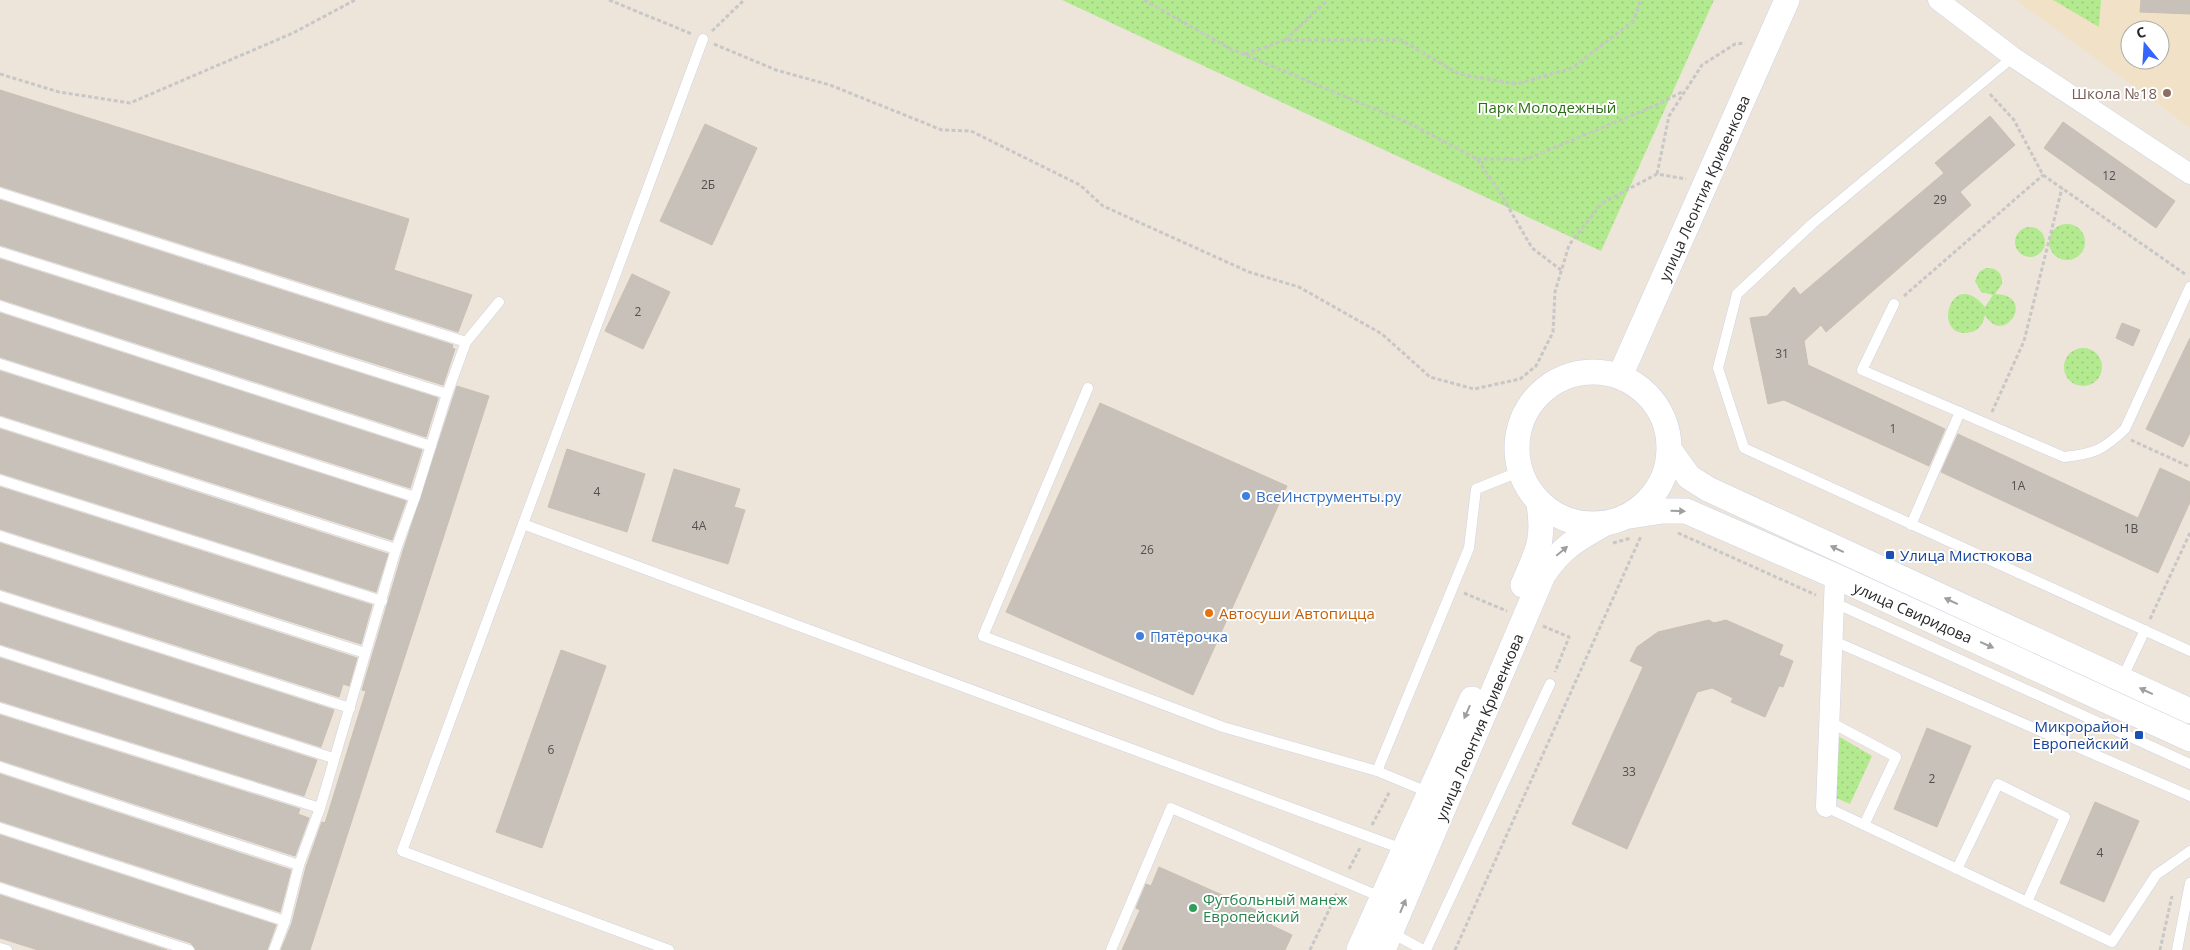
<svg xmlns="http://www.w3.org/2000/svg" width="2190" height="950" viewBox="0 0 2190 950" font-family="'Open Sans',sans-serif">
	<defs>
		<pattern id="park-dots" width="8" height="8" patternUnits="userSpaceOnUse" patternTransform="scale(1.25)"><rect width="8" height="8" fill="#b3ea90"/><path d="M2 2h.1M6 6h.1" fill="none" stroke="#9ac97c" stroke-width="1.8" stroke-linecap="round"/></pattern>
	</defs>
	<rect width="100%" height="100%" fill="#ede4da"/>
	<!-- education -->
	<path fill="#f1e1c7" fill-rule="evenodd" d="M2016,0H2190V127H2189ZM2130,30H2160V60H2130Z"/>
	<!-- park -->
	<g fill="url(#park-dots)">
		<path d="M1062,0H1714L1601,251Z"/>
		<path d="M2053,0H2101L2099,27Z"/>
		<circle cx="2067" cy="242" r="18"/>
		<circle cx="2030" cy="242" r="15"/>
		<path d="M1986,268C1997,267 2003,274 2002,284L1995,294C2038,295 2004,348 1985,315C1983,323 1980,330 1971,332C1930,342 1950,264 1985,307L1993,295L1981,292L1975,281L1979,272Z"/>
		<circle cx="2083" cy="367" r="19"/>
		<path d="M1838,736L1872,756L1850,804L1836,798Z"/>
	</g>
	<!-- building -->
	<g fill="#c8c1b9" stroke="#c9c0b3">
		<path d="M2141,0H2190V14L2140,12Z"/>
		<path d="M0,90L409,219L394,270L472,295L458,332L0,186Z"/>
		<path d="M1990,116L2015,145L1960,192L1971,205L1826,332L1821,325L1804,341L1808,365L1945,429L1929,466L1784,400L1768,404L1750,318L1767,316L1794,287L1800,295L1944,173L1935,163Z"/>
		<path d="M2063,122L2175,201L2156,228L2044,148Z"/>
		<path d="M705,124L757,148L712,245L660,221Z"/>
		<path d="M0,200L453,345L452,348L455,349L443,385L0,245Z"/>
		<path d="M0,259L438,398L426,437L0,299Z"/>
		<path d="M632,274L670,292L643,349L605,331Z"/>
		<path d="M0,313L422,450L410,488L0,357Z"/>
		<path d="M2122,323L2140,330L2133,346L2116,338Z"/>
		<path d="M2190,338V433L2183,447L2146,429Z"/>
		<path d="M0,371L406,501L392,540L0,415Z"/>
		<path d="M457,386L489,396L310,950H281L292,923L306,867L322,822L325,823L366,691L362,690L403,551Z"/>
		<path d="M1100,403L1287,486L1193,695L1006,612Z"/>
		<path d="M0,429L388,554L376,592L0,473Z"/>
		<path d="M1958,434L2138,518L2160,468L2190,482V502L2158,573L1941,472Z"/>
		<path d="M567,449L645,474L627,532L548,507Z"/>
		<path d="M674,469L740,489L734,507L745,510L728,564L652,541Z"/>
		<path d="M0,487L372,605L361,644L0,529Z"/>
		<path d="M0,543L357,658L349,686L343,684L339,697L0,589Z"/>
		<path d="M0,603L334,710L321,747L0,644Z"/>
		<path d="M1709,620L1714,623L1726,620L1783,645L1779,655L1793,661L1783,687L1779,686L1765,717L1731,702L1733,698L1712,688L1697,692L1627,849L1572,824L1643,667L1630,661L1637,647L1658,632Z"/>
		<path d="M561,650L606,666L542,848L496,832Z"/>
		<path d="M0,658L317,760L304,796L0,701Z"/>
		<path d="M0,715L300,809L298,814L309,818L295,856L0,760Z"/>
		<path d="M1927,728L1971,746L1937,827L1894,809Z"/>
		<path d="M0,774L291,870L280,912L0,821Z"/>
		<path d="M2095,802L2139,821L2104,902L2060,883Z"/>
		<path d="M0,835L276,925L267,950H196L191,943L0,881Z"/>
		<path d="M1159,867L1274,918L1271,925L1292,935L1285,950H1122L1140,910L1136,908L1146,884L1151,886Z"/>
		<path d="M0,895L167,950H38L0,938Z"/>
	</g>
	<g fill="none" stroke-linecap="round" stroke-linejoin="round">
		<!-- service casing -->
		<g stroke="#cfd4e4" stroke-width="11">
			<g id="service">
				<path d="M703,39L523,524L1405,850"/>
				<path d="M2013,57L1812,224L1737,294L1718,368L1744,448L2190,651"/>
				<path d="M0,193L466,342"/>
				<path d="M0,252L447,394"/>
				<path d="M1894,304L1862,370L2064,457C2094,454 2103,450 2125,429L2190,287"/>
				<path d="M0,306L431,446"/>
				<path d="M0,364L415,497"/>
				<path d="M1088,388L983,636L1223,727L1377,771"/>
				<path d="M0,422L396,549"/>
				<path d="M0,480L382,601"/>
				<path d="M523,524L402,851L669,950"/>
				<path d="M1911,525L1960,412"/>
				<path d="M0,536L365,653"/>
				<path d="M0,596L350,708"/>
				<path d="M1835,603L2190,764"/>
				<path d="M1834,641L2190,796"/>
				<path d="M0,651L333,758"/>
				<path d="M2122,679L2145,630"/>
				<path d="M0,708L320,808"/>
				<path d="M1830,722L1896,757L1864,825"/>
				<path d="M0,767L299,865"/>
				<path d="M1430,793L1377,771L1469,548L1476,489L1521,471"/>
				<path d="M1826,807L2112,942L2156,875L2190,851"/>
				<path d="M0,828L285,921"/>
				<path d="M1957,869L1998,784L2065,817L2027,902"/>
				<path d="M0,888L189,950"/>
				<path d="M1392,933L1423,950"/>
				<path d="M0,948L7,950"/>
				<path d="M274,950L285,921L299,865L320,808L396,549L415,497L447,394L466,342L499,302"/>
				<path d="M1111,950L1171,808L1383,898"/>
				<path d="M1426,950L1550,684"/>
				<path d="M2177,950L2190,883"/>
			</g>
		</g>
		<!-- minor casing -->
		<g stroke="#cfd4e4" stroke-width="21">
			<g id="minor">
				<path d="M1938,0L2013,57L2190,174"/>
				<path d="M1826,807L1835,576"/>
			</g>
		</g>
		<!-- tertiary casing -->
		<g stroke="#cfd4e4" stroke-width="26">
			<g id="tertiary">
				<circle cx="1593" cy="448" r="76"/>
				<path d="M1620,376L1787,0"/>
				<path d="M1671,452L1689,477L1708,489L2190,711"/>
				<path d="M1630,516L1663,511H1686L1835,576L2190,739"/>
				<path d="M1523,585C1537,552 1545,541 1539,504"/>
				<path d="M1359,950L1472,699"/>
				<path d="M1383,950L1543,575C1561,548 1574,541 1602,525"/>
			</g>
		</g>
		<!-- path -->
		<g stroke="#c7c7c7" stroke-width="3" stroke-dasharray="4 2.5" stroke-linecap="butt">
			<path d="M609,0L692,34"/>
			<path d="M1144,0L1229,48L1411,124L1477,159L1499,191L1532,248L1561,270"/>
			<path d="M712,31L744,0"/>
			<path d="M1285,40L1328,0"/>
			<path d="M714,44L776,70L830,85L942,130L971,131L1080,185L1103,206L1249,272L1299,287L1382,334L1430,377L1474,389L1520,379L1536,366L1553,332L1555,292L1569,245L1602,203L1657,174L1686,179"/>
			<path d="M1245,54L1285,40H1401L1459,74L1517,84L1572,68L1633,21L1641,0"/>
			<path d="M0,74L59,92L130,103L293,33L355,0"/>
			<path d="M1990,94L2014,120L2043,175L2185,274"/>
			<path d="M1477,159H1527L1654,106L1684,91"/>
			<path d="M1657,174L1669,116L1702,65L1735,44L1745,43"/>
			<path d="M1904,296L2043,175"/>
			<path d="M1992,412L2024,341L2062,188"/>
			<path d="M2131,440L2190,467"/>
			<path d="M1678,533L1816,595"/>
			<path d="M1613,543L1631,538"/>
			<path d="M1464,593L1507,611"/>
			<path d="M2150,619L2190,533"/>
			<path d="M1543,626L1569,637L1555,672"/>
			<path d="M1372,825L1390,791"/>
			<path d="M1349,869L1361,846"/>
			<path d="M1310,950L1337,893"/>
			<path d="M1455,950L1641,536"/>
			<path d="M2160,950L2172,896"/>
		</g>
		<!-- service -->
		<use href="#service" stroke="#fff" stroke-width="10"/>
		<!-- minor -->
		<use href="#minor" stroke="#fff" stroke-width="20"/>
		<!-- tertiary -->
		<use href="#tertiary" stroke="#fff" stroke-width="25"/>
	</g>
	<!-- one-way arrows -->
	<defs><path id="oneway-solid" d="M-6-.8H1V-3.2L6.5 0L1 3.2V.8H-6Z" transform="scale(1.25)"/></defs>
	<g fill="#9f9f9f">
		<use href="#oneway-solid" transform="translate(1678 511) rotate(2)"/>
		<use href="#oneway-solid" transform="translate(1837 549) rotate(-155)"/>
		<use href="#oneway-solid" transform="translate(1562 551) rotate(-40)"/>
		<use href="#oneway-solid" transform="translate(1951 601) rotate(-155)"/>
		<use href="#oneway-solid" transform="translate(1987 645) rotate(24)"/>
		<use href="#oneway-solid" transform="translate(2146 691) rotate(-155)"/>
		<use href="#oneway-solid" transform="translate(1467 712) rotate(114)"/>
		<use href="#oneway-solid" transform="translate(1403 906) rotate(-67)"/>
	</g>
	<!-- markers -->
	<circle fill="#8d6e63" stroke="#fff" stroke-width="2" cx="2167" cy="93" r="5"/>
	<g fill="#3f7fe0" stroke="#fff" stroke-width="2">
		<circle cx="1246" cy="496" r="5"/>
		<circle cx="1140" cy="636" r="5"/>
	</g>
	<g fill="#1a4fb4" stroke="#fff" stroke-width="2">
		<rect x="1885" y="550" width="10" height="10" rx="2.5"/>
		<rect x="2134" y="730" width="10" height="10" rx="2.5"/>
	</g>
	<circle fill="#e8710a" stroke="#fff" stroke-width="2" cx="1209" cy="613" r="5"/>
	<circle fill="#2e9e5b" stroke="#fff" stroke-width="2" cx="1193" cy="908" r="5"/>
	<g text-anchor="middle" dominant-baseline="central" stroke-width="4" stroke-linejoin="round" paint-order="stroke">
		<!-- number labels -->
		<g font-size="12" fill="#514f4d">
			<text x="2109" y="175">12</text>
			<text x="708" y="184">2Б</text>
			<text x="1940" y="199">29</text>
			<text x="638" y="311">2</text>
			<text x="1782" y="353">31</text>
			<text x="1893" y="428">1</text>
			<text x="2018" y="485">1А</text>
			<text x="597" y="491">4</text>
			<text x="699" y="525">4А</text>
			<text x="2131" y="528">1В</text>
			<text x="1147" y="549">26</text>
			<text x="551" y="749">6</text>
			<text x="1629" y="771">33</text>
			<text x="1932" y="778">2</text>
			<text x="2100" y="852">4</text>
		</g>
		<!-- education labels -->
		<g font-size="15" fill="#785e54" stroke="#fff" text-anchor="end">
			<text x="2157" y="93">Школа №18</text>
		</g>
		<!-- park labels -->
		<g font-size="15" fill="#2a6d13" stroke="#fff">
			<text x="1547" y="107">Парк Молодежный</text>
		</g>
		<!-- street labels -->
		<g font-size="15" fill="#292929" stroke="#fff">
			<text transform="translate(1704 188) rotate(-66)">улица Леонтия Кривенкова</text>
			<text transform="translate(1913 612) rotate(24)">улица Свиридова</text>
			<text transform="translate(1479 727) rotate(-67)">улица Леонтия Кривенкова</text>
		</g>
		<!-- shop labels -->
		<g font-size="15" fill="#366cbe" stroke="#fff" text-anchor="start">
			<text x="1256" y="496">ВсеИнструменты.ру</text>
			<text x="1150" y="636">Пятёрочка</text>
		</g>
		<!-- transit labels -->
		<g font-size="15" fill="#164399" stroke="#fff" text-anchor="start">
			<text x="1900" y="555">Улица Мистюкова</text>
			<text x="2129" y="726" text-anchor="end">Микрорайон<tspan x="2129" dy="17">Европейский</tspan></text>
		</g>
		<!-- food labels -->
		<g font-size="15" fill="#c56008" stroke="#fff" text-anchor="start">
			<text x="1219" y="613">Автосуши Автопицца</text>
		</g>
		<!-- leisure labels -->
		<g font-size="15" fill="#27864d" stroke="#fff" text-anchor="start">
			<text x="1203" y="899">Футбольный манеж<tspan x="1203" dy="17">Европейский</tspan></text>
		</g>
	</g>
	<!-- north arrow -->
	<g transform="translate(2145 45) rotate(342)"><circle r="24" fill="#ffffff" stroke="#a9a9a9"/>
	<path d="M0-4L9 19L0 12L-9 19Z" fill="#3564ff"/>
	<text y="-8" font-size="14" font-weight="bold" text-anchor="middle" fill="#292929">С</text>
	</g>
</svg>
